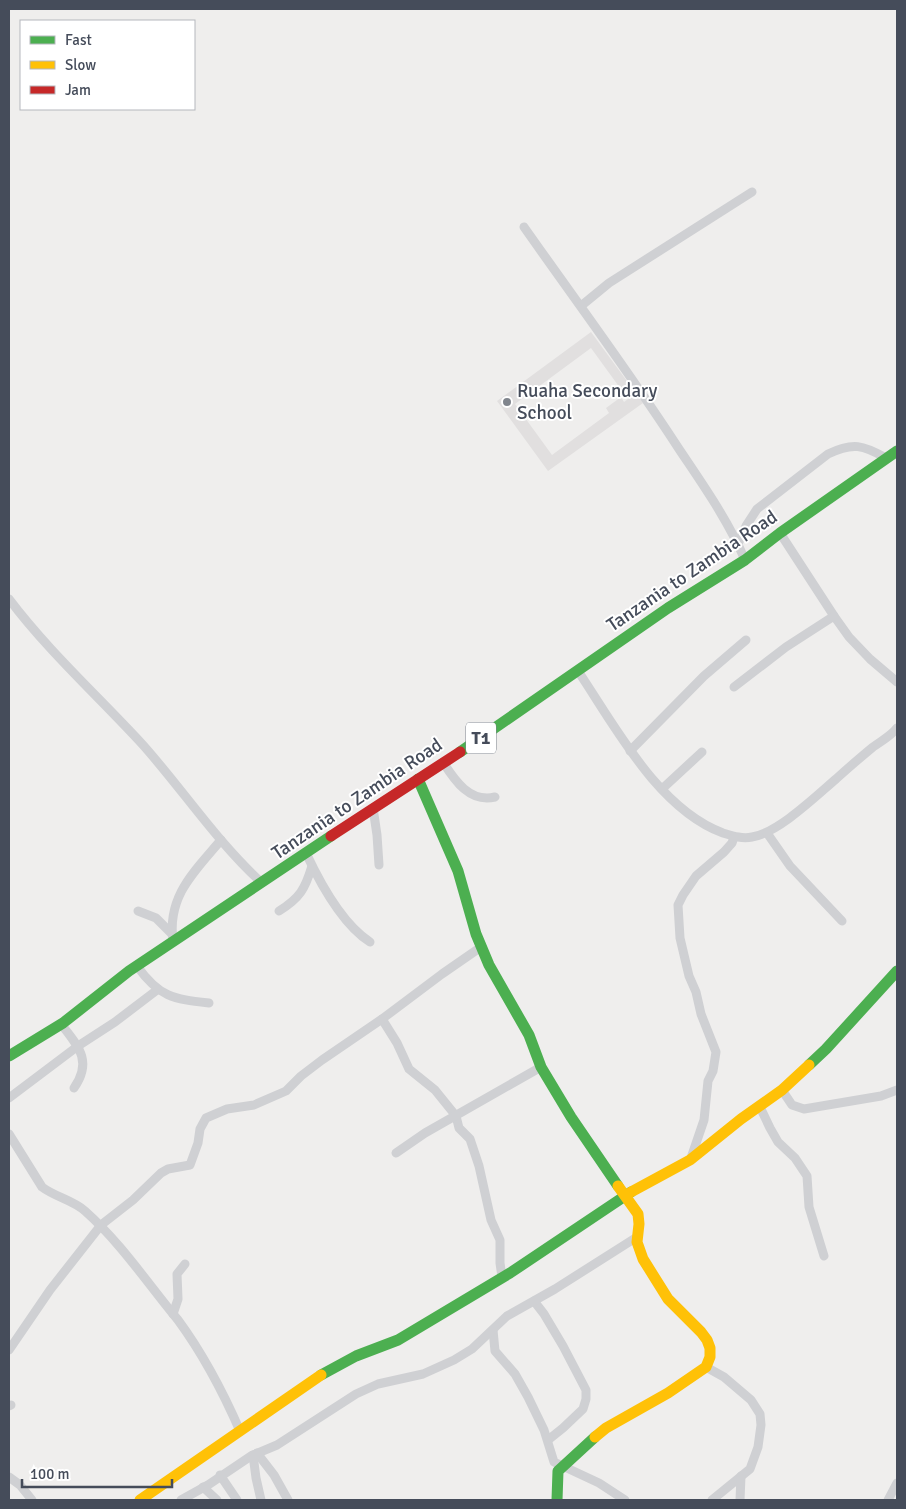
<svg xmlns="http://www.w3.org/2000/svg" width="906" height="1509" viewBox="0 0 906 1509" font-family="Signika,sans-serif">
	<rect width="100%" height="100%" fill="#efeeed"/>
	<!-- education -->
	<path fill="#e1dfdf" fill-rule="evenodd" d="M591,332L643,403L548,471L497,401ZM591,348L628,399L624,402L621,397L606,408L609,413L552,455L515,404Z"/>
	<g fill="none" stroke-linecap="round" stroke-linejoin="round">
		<!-- street -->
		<g stroke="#cfd0d3" stroke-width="9">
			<path d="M524,227C576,301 630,373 679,449C703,485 728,520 745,560"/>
			<path d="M581,306L609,283L752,192"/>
			<path d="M780,533L834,616L849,637L870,659L897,682"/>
			<path d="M738,544L746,526L757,509L828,454C853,442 863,445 886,458"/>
			<path d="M9,599C49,652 98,696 143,745C183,790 217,842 262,883"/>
			<path d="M578,671C615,726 658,809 723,833C733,836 742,839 752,837C778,833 816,796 836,779C848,768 861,757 873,747C881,741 891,736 897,728"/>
			<path d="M734,687L786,647L834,616"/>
			<path d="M630,751L704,676L746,640"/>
			<path d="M443,762C455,781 470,803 495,797"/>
			<path d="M662,789L702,752"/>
			<path d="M373,808L377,835L379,865"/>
			<path d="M767,833L790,866L842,921"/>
			<path d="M306,853C320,883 342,924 370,942"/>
			<path d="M138,911L156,918L172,934"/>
			<path d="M279,911C300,898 305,889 312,866"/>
			<path d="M173,941C167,896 194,872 221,840"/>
			<path d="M137,966C159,997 173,999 209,1003"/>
			<path d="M382,1019L397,1043L409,1069L435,1090L456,1116L459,1128L470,1139L479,1166L491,1220L500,1240V1263L502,1277"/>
			<path d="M61,1024C78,1046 93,1061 74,1088"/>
			<path d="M782,1090L792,1105L804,1109L881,1096L897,1090"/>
			<path d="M9,1098L78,1046L115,1022L157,990"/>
			<path d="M760,1107L770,1128L778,1142L795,1158L807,1176L809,1207L824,1256"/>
			<path d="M9,1134L42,1187C55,1197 73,1200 85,1211C121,1243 148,1284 178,1320C203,1354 223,1392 240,1431"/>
			<path d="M396,1153L425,1133L541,1067"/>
			<path d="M691,1158L704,1120L708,1081L713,1071L716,1052L701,1014L696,992L689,976L680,938L678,905L683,895L696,876L724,852L732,843L734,837"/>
			<path d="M534,1301L544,1314L563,1346L586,1390V1399L583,1409L563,1428L548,1440"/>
			<path d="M173,1314L178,1299L177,1274L185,1264"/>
			<path d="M493,1330L495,1351L515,1374L528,1397L544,1430L554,1462L599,1483L625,1500"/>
			<path d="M9,1350L50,1290L101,1225L133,1200L161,1173L168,1169L190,1165L198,1143L200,1129L206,1118L227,1109L254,1105L286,1091L301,1076L322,1060L382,1019L442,974L481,947"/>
			<path d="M706,1367L724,1377L751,1400L760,1414L761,1425L758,1447L750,1469L712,1500"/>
			<path d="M9,1406L11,1405"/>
			<path d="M257,1453L274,1475L288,1500"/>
			<path d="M253,1455L256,1478L261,1500"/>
			<path d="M220,1475L237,1500"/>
			<path d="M9,1477L20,1485L32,1500"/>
			<path d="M203,1487L217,1500"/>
			<path d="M181,1500L208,1485L251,1456L277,1445L356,1394L378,1384L423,1374L454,1360L472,1349L507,1316L555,1289L637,1237"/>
			<path d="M740,1500L741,1476"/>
			<path d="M888,1500L897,1483"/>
		</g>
		<!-- fast -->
		<g stroke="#4caf50" stroke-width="11">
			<path d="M460,752L668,608L745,560L780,533L897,451"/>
			<path d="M418,779L458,871L476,934L489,965L529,1035L541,1067L571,1117L618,1186"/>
			<path d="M9,1056L63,1023L129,971L331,836"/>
			<path d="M809,1065L826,1049L897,971"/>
			<path d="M321,1375L356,1356L398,1340L510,1273L631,1192"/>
			<path d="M557,1500L558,1471L595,1437"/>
		</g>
		<!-- slow -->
		<g stroke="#ffc107" stroke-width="11">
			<path d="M631,1192L690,1160L741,1119L782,1090L809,1065"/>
			<path d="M595,1437L606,1428L668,1393L706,1367L710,1357V1348L707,1340L701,1332L668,1299L643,1259L637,1242L639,1224L638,1214L618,1186"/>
			<path d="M140,1500L321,1375"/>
		</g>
		<!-- jam -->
		<path stroke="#c62828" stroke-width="11" d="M331,836L460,752"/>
	</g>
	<!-- markers -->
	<circle fill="#80858d" stroke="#fff" stroke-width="2" cx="507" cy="402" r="5"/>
	<g text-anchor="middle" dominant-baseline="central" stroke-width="4" stroke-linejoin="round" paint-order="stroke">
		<!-- shield labels -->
		<rect fill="#fff" stroke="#7d828c" stroke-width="1" x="466" y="722.5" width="30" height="31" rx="4"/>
		<g font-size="18" font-weight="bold" fill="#454c5a">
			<text x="481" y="738">T1</text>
		</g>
		<!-- poi labels -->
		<g font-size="19" fill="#454c5a" stroke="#fff" text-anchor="start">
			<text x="517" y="391">Ruaha Secondary<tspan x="517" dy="22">School</tspan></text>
		</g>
		<!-- street labels -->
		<g font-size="19" fill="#454c5a" stroke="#fff">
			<text transform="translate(692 571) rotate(-34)">Tanzania to Zambia Road</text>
			<text transform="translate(357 799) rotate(-34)">Tanzania to Zambia Road</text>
		</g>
	</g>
	<!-- border -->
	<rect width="906" height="1509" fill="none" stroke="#454c5a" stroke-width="20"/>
	<!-- legend -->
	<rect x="20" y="20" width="175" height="90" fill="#ffffff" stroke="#b5b7bd"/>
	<rect x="30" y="36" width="25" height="8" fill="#4caf50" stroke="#b5b7bd"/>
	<text x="65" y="45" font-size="15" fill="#454c5a">Fast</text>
	<rect x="30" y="61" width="25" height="8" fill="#ffc107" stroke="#b5b7bd"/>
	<text x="65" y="70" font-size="15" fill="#454c5a">Slow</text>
	<rect x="30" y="86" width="25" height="8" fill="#c62828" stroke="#b5b7bd"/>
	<text x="65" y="95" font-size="15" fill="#454c5a">Jam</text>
	<!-- scale -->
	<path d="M22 1479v8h150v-8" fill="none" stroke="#454c5a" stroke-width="2.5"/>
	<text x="30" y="1479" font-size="15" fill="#454c5a" stroke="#ffffff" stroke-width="4" paint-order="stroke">100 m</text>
</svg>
